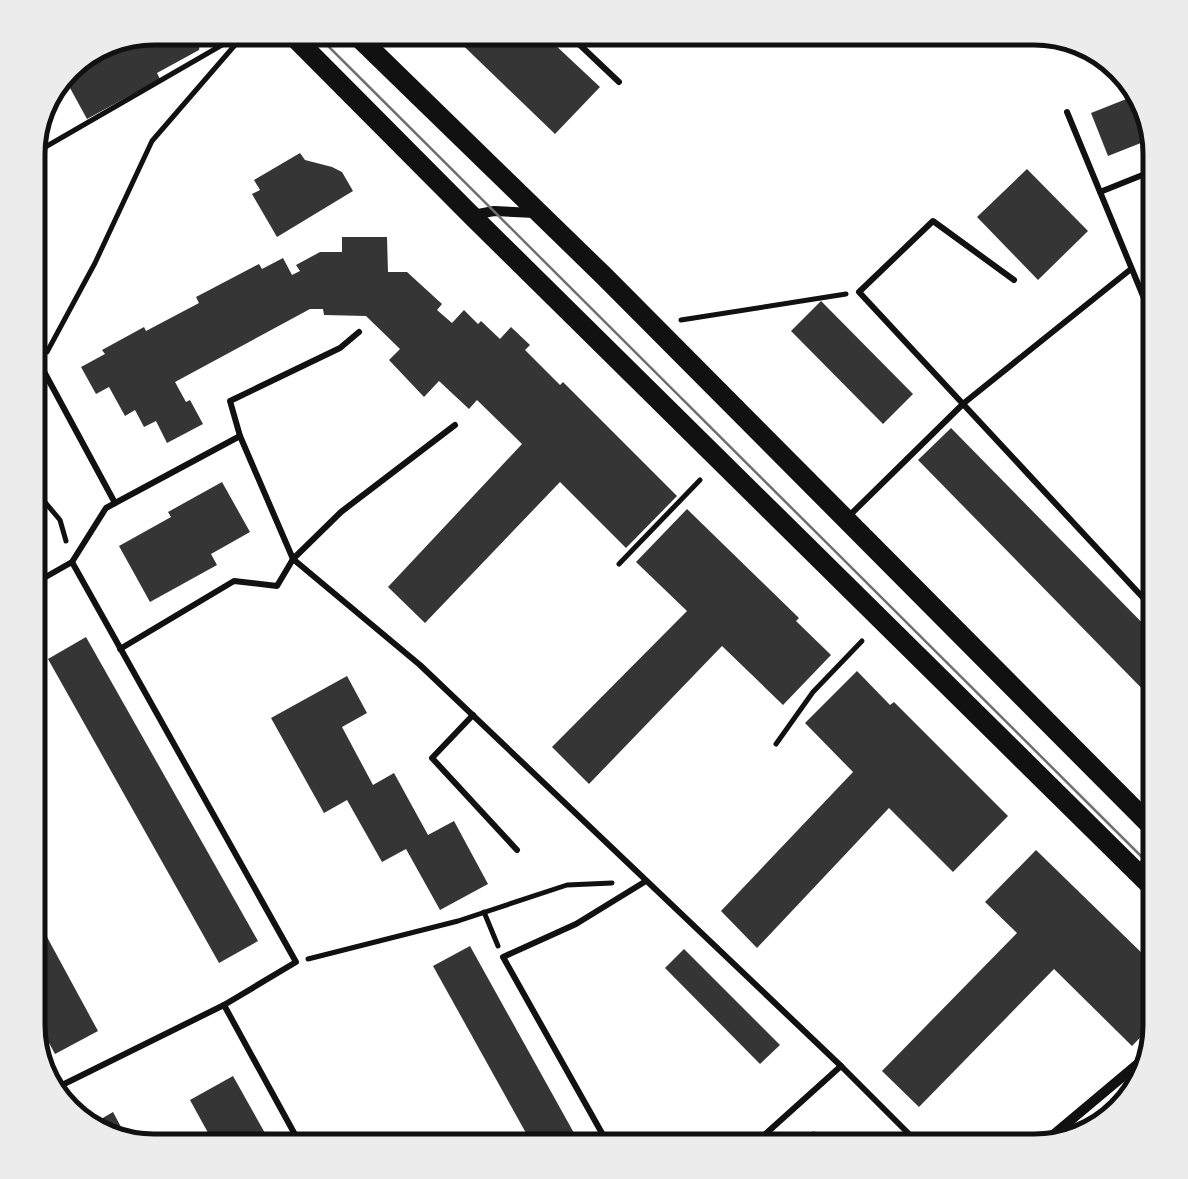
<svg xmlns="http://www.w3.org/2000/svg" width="1188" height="1179" viewBox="0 0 1188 1179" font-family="Mulish,sans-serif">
	<rect width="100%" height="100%" fill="#fff"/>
	<!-- building -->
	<g fill="#353535">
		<path d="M154,28H202L199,50L157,73L160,79L87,119L64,77Z"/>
		<path d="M445,28H537L600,87L555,134Z"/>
		<path d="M1139,94L1156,137L1108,156L1091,113Z"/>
		<path d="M300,153L305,160L332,167L342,172L353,191L277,237L252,194L260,190L254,180Z"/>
		<path d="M1027,169L1088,231L1038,280L977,217Z"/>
		<path d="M342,237H387L388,272H407L442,304L437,310L452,323L464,310L478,324L481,321L500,339L511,327L530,345L525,350L560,385L563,382L677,496L626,548L560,482L425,623L388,587L522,444L477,400L469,409L439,381L424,397L389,360L400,349L366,316L324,315L323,309H310L175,382L186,402L190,400L203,424L167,443L156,421L144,427L135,410L125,416L109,387L96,394L81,367L105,354L102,350L144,327L146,331L199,303L196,297L259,264L262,269L283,258L292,275L300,271L296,265L320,252H342Z"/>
		<path d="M821,301L913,394L883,424L791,331Z"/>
		<path d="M951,428L1160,641V707L918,460Z"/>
		<path d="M222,482L250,532L211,554L217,565L150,602L119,546L171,517L168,512Z"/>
		<path d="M687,509L799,618L796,621L831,655L783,705L722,646L589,784L552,747L687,611L636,562Z"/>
		<path d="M86,637L258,941L219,963L48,659Z"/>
		<path d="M857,671L890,705L894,702L1008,816L953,872L889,808L757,948L721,911L853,772L805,723Z"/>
		<path d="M347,676L367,713L342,727L373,785L394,773L428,835L454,821L488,884L440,910L406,849L382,862L347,800L324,813L271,718Z"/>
		<path d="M1036,850L1148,959L1146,961L1160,976V1017L1132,1046L1054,969L919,1107L882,1071L1017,933L985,902Z"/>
		<path d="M28,902L98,1031L55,1054L28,1004Z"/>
		<path d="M470,946L584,1151H536L433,966Z"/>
		<path d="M684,949L780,1045L760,1064L665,968Z"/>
		<path d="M233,1076L275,1151H218L190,1100Z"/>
		<path d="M113,1112L128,1140L98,1126L96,1122Z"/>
		<path d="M814,1131L825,1151H776Z"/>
	</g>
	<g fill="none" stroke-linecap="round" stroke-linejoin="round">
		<!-- path -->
		<g stroke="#111" stroke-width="5">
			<path d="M28,157L241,34"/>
			<path d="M681,320L846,294"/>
			<path d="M47,352L95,263L152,141L248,30"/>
			<path d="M28,482L60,520L66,541"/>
			<path d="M619,564L700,480"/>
			<path d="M776,744L813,692L862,641"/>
			<path d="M484,912L498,946"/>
			<path d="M308,959L458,921L567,885L612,883"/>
		</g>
		<!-- service -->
		<g stroke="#111" stroke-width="6">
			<path d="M562,28L619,82"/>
			<path d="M1067,112L1160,337"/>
			<path d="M1100,192L1160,168"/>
			<path d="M1014,280L933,221L859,292L1160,616"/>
			<path d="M1147,307L1160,298"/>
			<path d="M359,332L340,348L230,401L240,436L293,559L420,665L841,1066L926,1151"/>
			<path d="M41,366L115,503"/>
			<path d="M850,515L964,403L1131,269"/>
			<path d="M28,587L72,562L106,508L240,436"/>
			<path d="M120,649L234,581L277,586L293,559L341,512L455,425"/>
			<path d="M473,715L432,758L517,850"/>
			<path d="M224,1005L304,1151"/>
			<path d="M52,1090L224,1005L296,962L72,562"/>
			<path d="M612,1151L503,957L576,924L646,881"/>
			<path d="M763,1151L761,1138L841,1066"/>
		</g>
		<!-- minor -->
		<g stroke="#111" stroke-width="10">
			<path d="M473,215L494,211L535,213"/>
			<path d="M1138,871L1160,847"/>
			<path d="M1034,1151L1146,1057"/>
		</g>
		<!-- primary -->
		<g stroke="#111" stroke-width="20">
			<path d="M285,28L472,216L1160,895"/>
			<path d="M349,28L604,276L1160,835"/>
		</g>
		<!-- tram -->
		<path stroke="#707070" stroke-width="2.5" d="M310,28L1160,875"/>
	</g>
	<!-- crop -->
	<path d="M0 0H1188V1179H0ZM154 45H1034A109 109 0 0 1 1143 154V1025A109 109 0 0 1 1034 1134H154A109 109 0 0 1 45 1025V154A109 109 0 0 1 154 45Z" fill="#ececec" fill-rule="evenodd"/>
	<path fill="none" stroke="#111" stroke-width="5" d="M154 45H1034A109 109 0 0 1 1143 154V1025A109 109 0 0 1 1034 1134H154A109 109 0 0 1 45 1025V154A109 109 0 0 1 154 45Z"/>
</svg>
